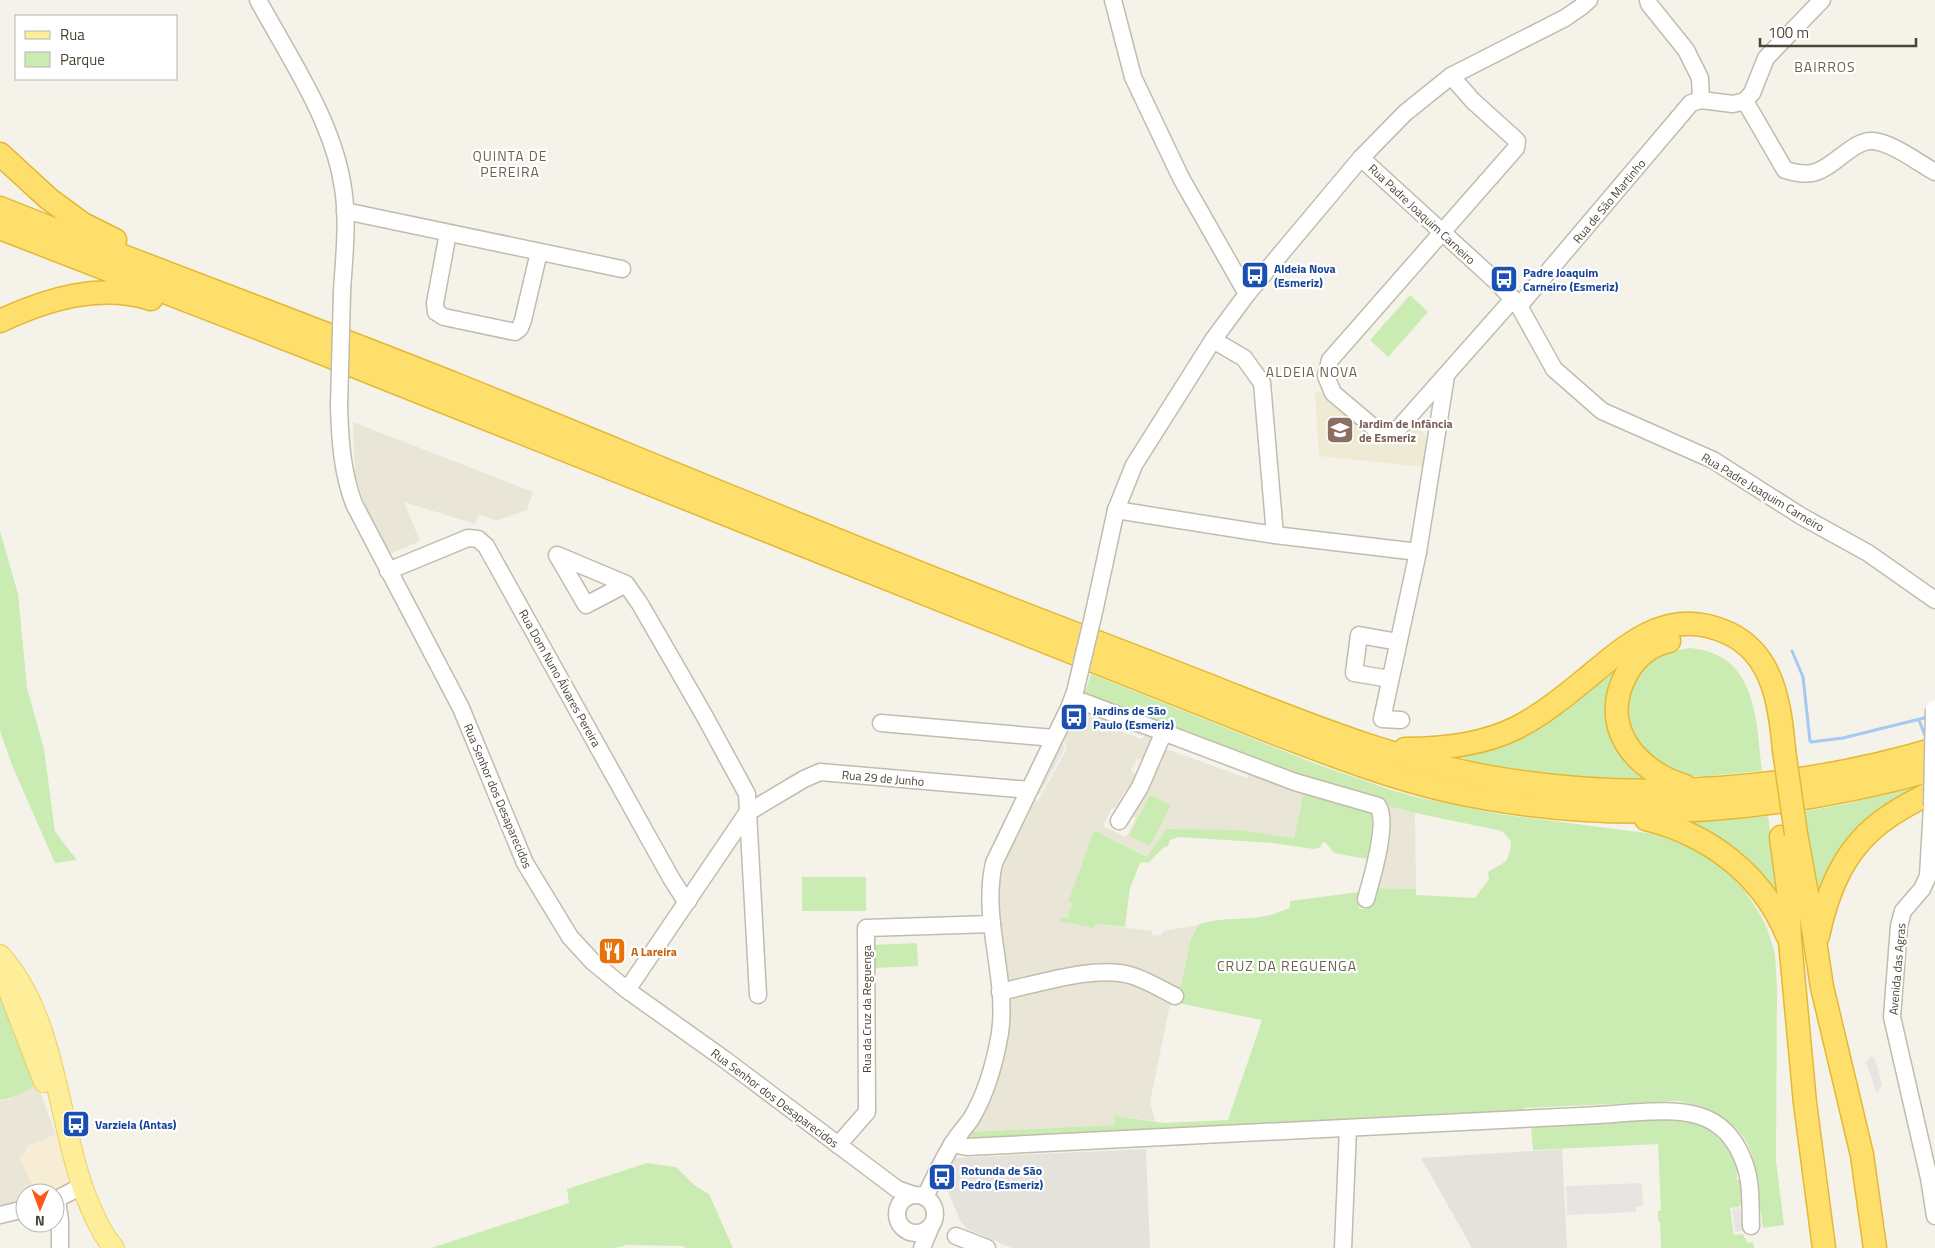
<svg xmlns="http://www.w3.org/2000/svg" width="1935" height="1248" viewBox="0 0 1935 1248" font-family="'Titillium Web',sans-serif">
	<rect width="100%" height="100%" fill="#f5f3e9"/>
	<!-- residential -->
	<g fill="#e9e6d7">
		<path d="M353,422L533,492L527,510L496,521L479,514L475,524L404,502L420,541L385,556L370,521L355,475Z"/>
		<path d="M1078,711L1094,714L1096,721L1141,739L1146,735L1153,738L1146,760L1137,759L1131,770L1137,775L1132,789L1125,791L1116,807L1111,809L1103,826L1126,837L1136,819L1132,814L1155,771L1163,761L1160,758L1166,749L1247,778L1249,771L1305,793L1294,838L1166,829L1148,857L1094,830L1068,902L1073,903L1068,918L1096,924L1152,931V935L1160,936L1164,931L1198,925L1191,939L1181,985L1176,988L1135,969L1009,983L1006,981L999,948L998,872L1030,798L1038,801L1067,748L1063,740Z"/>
		<path d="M1384,804L1415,813L1416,889L1375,888Z"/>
		<path d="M1093,976L1128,980L1169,1000L1170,1004L1150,1102L1155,1121L1115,1116V1125L968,1132L1009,1002L1015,996Z"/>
		<path d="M37,1083L56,1135L27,1146L39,1193H25V1203L0,1208V1101L12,1098Z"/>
	</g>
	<!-- commercial -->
	<path fill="#f7edd4" d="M56,1135L70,1170L67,1184L64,1189L54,1193H39L34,1189L19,1157L25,1154L27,1146Z"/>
	<!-- industrial -->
	<g fill="#e5e2db">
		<path d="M1146,1149L1150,1248H1012L967,1229L961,1222L949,1194L946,1181V1172L954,1158Z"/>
		<path d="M1562,1149L1567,1248H1472L1421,1158Z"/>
	</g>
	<!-- education -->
	<path fill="#efead3" d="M1321,392L1365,432L1376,439L1394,440L1412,427L1419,428L1426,436L1424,467L1319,456L1315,393Z"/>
	<!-- green -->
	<g fill="#caebb1">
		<path d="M1410,295L1428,312L1388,357L1370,340Z"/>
		<path d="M0,531L18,594L27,688L44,749L55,832L77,860L55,863L12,765L0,731Z"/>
		<path d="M1690,648C1757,654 1756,719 1762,771L1706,776H1684L1671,773L1632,738L1627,702L1633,682L1648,663L1667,652Z"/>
		<path d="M1626,657L1614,684L1650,779H1583L1505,770L1445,756Z"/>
		<path d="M1091,674L1311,762L1388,789L1416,797L1498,814L1654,834L1693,848L1723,868L1745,891L1761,916L1767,928L1775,954L1777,988L1776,1160L1784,1225L1763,1228C1761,1212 1758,1198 1755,1182C1754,1174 1754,1164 1752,1155C1743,1123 1708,1106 1678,1101L1524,1108L1523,1110L973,1138L968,1136V1132L1115,1125V1116L1164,1123L1228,1120L1262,1020L1178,1003L1176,988L1181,985L1191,939L1198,925C1217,917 1240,920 1260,917C1270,916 1281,911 1290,908V901L1360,892L1359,909H1366L1371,905L1375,888L1416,889V895L1475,898L1489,879L1488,872C1507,861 1509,863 1511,841L1502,831L1415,813L1327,789L1083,698Z"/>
		<path d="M1935,780L1901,803L1819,916L1802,812L1850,803Z"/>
		<path d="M1305,789L1376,811L1372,860L1334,853L1325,842L1322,843L1321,847L1314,849L1272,843L1179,837L1170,840L1168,846L1163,848L1148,863L1145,862L1140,863L1130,888L1125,927L1096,924L1093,928L1060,921L1062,918H1068L1069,916L1068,914L1073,903L1068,902L1094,830L1147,857L1166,829L1235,830L1294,838Z"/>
		<path d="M1150,795L1171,805L1150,846L1129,836Z"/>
		<path d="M1768,816L1783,913L1682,820L1710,821Z"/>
		<rect x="802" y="877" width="64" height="34"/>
		<path d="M917,943L918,966L873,968L872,945Z"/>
		<path d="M0,978L37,1083C26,1092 15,1098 0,1100Z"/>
		<path d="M1669,1120C1680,1121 1691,1121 1701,1126C1720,1135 1739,1158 1737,1180H1741L1744,1200L1739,1207L1730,1208L1734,1235L1743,1234L1744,1238H1746L1747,1243L1753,1242L1754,1248H1661L1660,1222L1658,1221V1211H1661L1658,1144L1533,1150L1531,1126Z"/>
		<path d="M647,1163L676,1167L694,1185L709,1194L733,1248H686L682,1246L626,1245L615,1248H431L569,1203L567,1189Z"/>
	</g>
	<!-- parking -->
	<g fill="#e7e5e1">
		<path d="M1097,713L1146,732L1142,736L1098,720Z"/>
		<path d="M1060,739L1065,748L1040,794H1032Z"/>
		<path d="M1871,1056L1875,1059L1882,1084L1877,1094L1866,1062Z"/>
		<path d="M1642,1183L1643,1206L1636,1207V1212L1567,1215L1566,1186Z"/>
		<path d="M1740,1208L1743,1231L1735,1232L1732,1209Z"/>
	</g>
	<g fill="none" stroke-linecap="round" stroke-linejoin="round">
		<!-- stream -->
		<g stroke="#a4caf3" stroke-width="3">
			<path d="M1792,651L1803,677L1810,741L1811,742L1843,738L1928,717"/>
			<path d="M1919,720L1926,738"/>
		</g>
		<!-- minor casing -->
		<g stroke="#c1bcab" stroke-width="19">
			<g id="minor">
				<path d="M258,0C289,57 331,118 342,182C349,218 344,256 342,292"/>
				<path d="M1113,0L1133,77L1181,178L1247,294"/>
				<path d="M1648,0L1649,4L1686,50L1700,78L1701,100"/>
				<path d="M1451,76L1473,101L1514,138L1517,141L1516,148L1330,360L1326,376L1333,393L1378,431H1390L1398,429L1513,299"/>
				<path d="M1745,101L1785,170C1794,172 1802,175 1812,173C1832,170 1853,139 1873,141C1893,143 1917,162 1935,172"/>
				<path d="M1361,158L1499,284L1519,306L1554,369L1602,411L1713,460L1801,516L1868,553L1935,600"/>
				<path d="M345,211L622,269"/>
				<path d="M448,233L435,303L436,312L444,317L515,332L520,328L523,320L539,252"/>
				<path d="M1519,306L1691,103L1701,100L1733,104L1745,101L1752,93L1766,58L1822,0"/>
				<path d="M1213,340L1244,358L1262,383L1275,535"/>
				<path d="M339,406C340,440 342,472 354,504L461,708L525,863L570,937L593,962L627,990L724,1059L897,1189L914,1195"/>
				<path d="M1116,510L1275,535L1418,552"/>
				<path d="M388,571L468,538L478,539L486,546L671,878L683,897L688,901"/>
				<path d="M626,584L586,605L557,555L626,584L640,604L704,715L747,794L758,995"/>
				<path d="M1094,612L1116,510L1134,465L1213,340L1247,294L1361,158L1405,113L1451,76L1565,18L1581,7L1589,0"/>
				<path d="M1390,679L1354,673L1359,635L1398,642"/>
				<path d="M1073,698L1295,782L1378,806C1389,823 1371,881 1366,899"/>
				<path d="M1401,720L1382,719L1418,552L1446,376"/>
				<path d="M881,723L1054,738"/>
				<path d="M1932,806L1928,876L1922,889L1903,911L1899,926L1892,1017L1929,1178L1935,1216"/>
				<path d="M1119,821L1140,787L1163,734"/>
				<path d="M627,990L747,813L804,779L820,772L1029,790"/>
				<path d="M1000,992C1038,984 1096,964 1133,976C1146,980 1163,990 1175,996"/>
				<path d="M952,1144L967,1147L1560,1117C1582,1116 1604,1115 1625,1113C1674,1110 1723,1104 1744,1162C1752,1183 1750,1204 1751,1226"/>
				<path d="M838,1145L867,1112L866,928L992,924"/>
				<circle cx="916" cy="1214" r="19"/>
				<path d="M925,1197C934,1179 942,1160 953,1143C958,1135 965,1127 971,1119C986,1094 995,1062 1000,1033C1008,976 981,920 994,863L1069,708L1075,692"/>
				<path d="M0,1215L25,1209"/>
				<path d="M956,1236L987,1248"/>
				<path d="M60,1248V1221L57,1199L82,1186"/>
				<path d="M922,1248L931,1226"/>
				<path d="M1343,1248L1348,1128"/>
			</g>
		</g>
		<!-- major casing -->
		<g stroke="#e9d164" stroke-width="22">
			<g id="major">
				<path d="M0,955C56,1016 57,1119 85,1194C93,1213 100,1232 114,1248"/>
				<path d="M2,973L44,1082"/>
			</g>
		</g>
		<!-- highway casing -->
		<g stroke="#e4b835" stroke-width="25">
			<g id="highway">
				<path d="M0,154L49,199L83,224L115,240"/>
				<path d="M0,208C153,269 307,325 460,386C625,453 790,522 955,587C1048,624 1141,658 1233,695C1322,730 1413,766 1508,780C1646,802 1801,789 1935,749"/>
				<path d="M0,228L304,346L1269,731C1327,753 1385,776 1445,790C1608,827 1774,814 1935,769"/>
				<path d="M0,321C47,299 99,283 151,299"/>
				<path d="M1669,641C1651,645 1636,657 1627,673C1598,725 1634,770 1685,786"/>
				<path d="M1405,749C1443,749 1482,745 1516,728C1542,715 1565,696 1587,678C1630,642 1670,606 1728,633C1774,654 1780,706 1784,750"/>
				<path d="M1646,819C1708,834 1762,874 1787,935"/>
				<path d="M1796,834L1812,922L1822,987L1862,1155L1875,1248"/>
				<path d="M1781,837L1788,889L1790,941L1805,1103L1824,1248"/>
				<path d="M1818,936C1828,888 1846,845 1888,817C1903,806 1919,799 1935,790"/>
			</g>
		</g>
		<!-- minor -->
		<use href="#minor" stroke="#fff" stroke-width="16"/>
		<!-- major -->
		<use href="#major" stroke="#fe9" stroke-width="20"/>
		<!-- highway -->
		<use href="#highway" stroke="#ffdf6b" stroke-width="22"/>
		<!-- minor-bridge casing -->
		<g stroke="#c1bcab" stroke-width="19" stroke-linecap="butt">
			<g id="minor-bridge">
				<path d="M339,406L342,292"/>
				<path d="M1075,692L1094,612"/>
				<path d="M1932,806L1934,709"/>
			</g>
		</g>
		<!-- highway-bridge casing -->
		<g stroke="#e4b835" stroke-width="25" stroke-linecap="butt">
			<path id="highway-bridge" d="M1784,750L1796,834"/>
		</g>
		<!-- minor-bridge -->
		<use href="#minor-bridge" stroke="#fff" stroke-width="16"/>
		<!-- highway-bridge -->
		<use href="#highway-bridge" stroke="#ffdf6b" stroke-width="22"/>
	</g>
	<!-- icons -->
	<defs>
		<g id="bus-square" transform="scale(1.4375)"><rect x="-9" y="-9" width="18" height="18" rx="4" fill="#1a4fb4" stroke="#fff"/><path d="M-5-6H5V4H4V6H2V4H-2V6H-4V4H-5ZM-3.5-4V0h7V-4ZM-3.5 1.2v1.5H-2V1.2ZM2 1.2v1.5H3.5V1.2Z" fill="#fff"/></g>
		<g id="school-square" transform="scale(1.4375)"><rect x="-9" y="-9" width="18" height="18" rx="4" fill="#8d6e63" stroke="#fff"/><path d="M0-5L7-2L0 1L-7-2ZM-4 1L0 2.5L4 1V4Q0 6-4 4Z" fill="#fff"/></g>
		<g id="restaurant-square" transform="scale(1.4375)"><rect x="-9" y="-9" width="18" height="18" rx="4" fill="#e8710a" stroke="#fff"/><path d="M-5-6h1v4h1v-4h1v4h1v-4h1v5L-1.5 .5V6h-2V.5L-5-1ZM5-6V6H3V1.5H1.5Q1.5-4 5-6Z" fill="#fff"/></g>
	</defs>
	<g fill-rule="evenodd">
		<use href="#bus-square" x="1255" y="275"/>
		<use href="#bus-square" x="1504" y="279"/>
		<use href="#school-square" x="1340" y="430"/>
		<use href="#bus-square" x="1074" y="717"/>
		<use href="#restaurant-square" x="612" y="951"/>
		<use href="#bus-square" x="76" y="1124"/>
		<use href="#bus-square" x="942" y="1177"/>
	</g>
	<g text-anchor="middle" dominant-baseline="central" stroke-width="4.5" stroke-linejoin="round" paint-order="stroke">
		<!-- street labels -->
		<g font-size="12" fill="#4a4537" stroke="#fff">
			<text transform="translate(1609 201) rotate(-50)">Rua de São Martinho</text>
			<text transform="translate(1422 214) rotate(43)">Rua Padre Joaquim Carneiro</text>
			<text transform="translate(1763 492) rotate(31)">Rua Padre Joaquim Carneiro</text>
			<text transform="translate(560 678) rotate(61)">Rua Dom Nuno Álvares Pereira</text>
			<text transform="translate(883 778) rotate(5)">Rua 29 de Junho</text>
			<text transform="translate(498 796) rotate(67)">Rua Senhor dos Desaparecidos</text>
			<text transform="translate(1897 969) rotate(-85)">Avenida das Agras</text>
			<text transform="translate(866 1009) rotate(-90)">Rua da Cruz da Reguenga</text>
			<text transform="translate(775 1098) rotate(37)">Rua Senhor dos Desaparecidos</text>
		</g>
		<!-- transit labels -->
		<g font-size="12" font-weight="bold" fill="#164399" stroke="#fff" text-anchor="start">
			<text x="1274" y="268">Aldeia Nova<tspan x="1274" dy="14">(Esmeriz)</tspan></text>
			<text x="1523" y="272">Padre Joaquim<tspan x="1523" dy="14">Carneiro (Esmeriz)</tspan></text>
			<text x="1093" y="710">Jardins de São<tspan x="1093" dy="14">Paulo (Esmeriz)</tspan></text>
			<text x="95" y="1124">Varziela (Antas)</text>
			<text x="961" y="1170">Rotunda de São<tspan x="961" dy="14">Pedro (Esmeriz)</tspan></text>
		</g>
		<!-- education labels -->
		<g font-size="12" font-weight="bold" fill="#785e54" stroke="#fff" text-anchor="start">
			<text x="1359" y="423">Jardim de Infância<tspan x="1359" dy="14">de Esmeriz</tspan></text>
		</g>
		<!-- food labels -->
		<g font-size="12" font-weight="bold" fill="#c56008" stroke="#fff" text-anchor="start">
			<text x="631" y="951">A Lareira</text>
		</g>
		<!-- neighbourhood labels -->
		<g font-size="14" letter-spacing="1" fill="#6d644e" stroke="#fff">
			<text x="1825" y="66">BAIRROS</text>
			<text x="510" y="155">QUINTA DE<tspan x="510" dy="16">PEREIRA</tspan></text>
			<text x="1312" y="371">ALDEIA NOVA</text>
			<text x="1287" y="965">CRUZ DA REGUENGA</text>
		</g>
	</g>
	<!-- legend -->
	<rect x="15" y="15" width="162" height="65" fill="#ffffff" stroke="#b7b5af"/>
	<rect x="25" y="31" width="25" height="8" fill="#ffee99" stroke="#b7b5af"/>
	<text x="60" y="40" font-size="15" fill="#4a4537">Rua</text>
	<rect x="25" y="52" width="25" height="15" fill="#caebb1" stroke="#b7b5af"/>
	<text x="60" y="65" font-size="15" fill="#4a4537">Parque</text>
	<!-- north arrow -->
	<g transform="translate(40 1208) rotate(181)"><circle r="24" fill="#ffffff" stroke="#b7b5af"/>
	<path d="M0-4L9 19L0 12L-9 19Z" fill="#ff5517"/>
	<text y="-8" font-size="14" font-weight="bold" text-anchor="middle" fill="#4a4537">N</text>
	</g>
	<!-- scale -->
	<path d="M1760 38v8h156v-8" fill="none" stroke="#4a4537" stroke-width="2.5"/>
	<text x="1768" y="38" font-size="15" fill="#4a4537" stroke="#ffffff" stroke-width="4" paint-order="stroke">100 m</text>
</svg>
